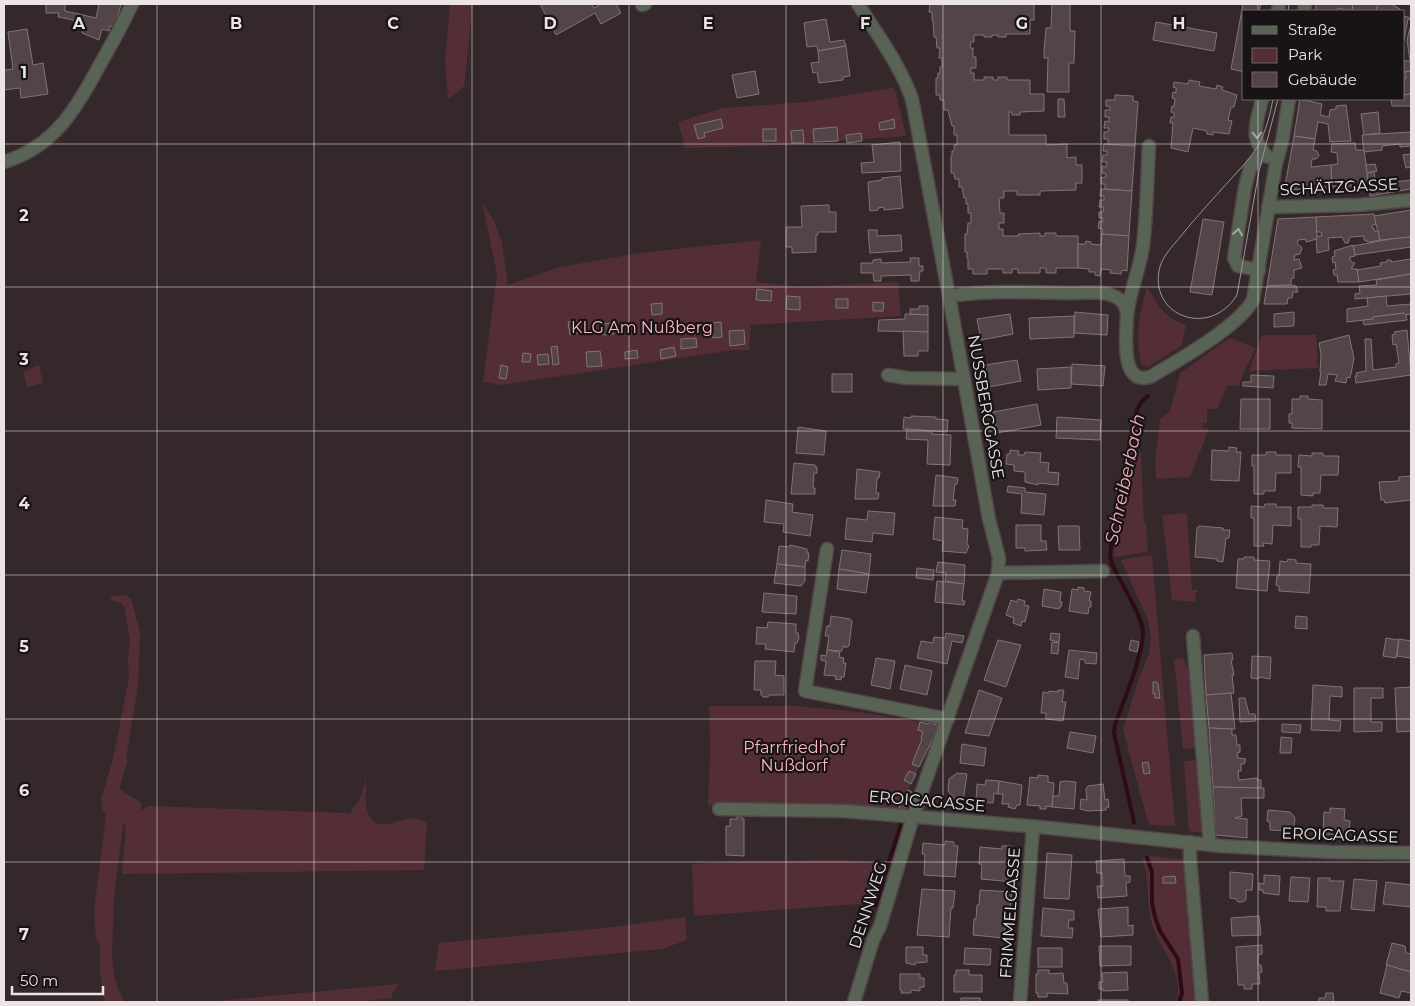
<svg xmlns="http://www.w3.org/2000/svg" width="1415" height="1006" viewBox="0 0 1415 1006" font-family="Montserrat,sans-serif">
	<rect width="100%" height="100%" fill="#34282b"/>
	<!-- green -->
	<g fill="#532e37">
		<path d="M450,4H473L464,86L448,100L445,60Z"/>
		<path d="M893,88L896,94L906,136L763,146L685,148L678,122L723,108L806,102Z"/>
		<path d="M482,202L494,221L502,243L508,285L560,267L639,253L761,240L756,282L797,287L898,282L901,316L751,325L749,350H734L501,385L483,382L497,274Z"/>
		<path d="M1147,287C1159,306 1163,317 1186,325L1182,345L1148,367L1142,365C1134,337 1140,313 1147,287Z"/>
		<path d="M1262,335H1316L1318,368L1249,371Z"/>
		<path d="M1230,338L1256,348L1245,370L1239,386H1227L1217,409H1207V423H1203V429H1209L1190,477L1156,479L1155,460L1160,419L1170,411L1180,373Z"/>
		<path d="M39,365L43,383L27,387L23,372Z"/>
		<path d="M1130,450L1141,453L1144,522L1146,523L1148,552L1114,557L1117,514Z"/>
		<path d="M1187,513L1192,590H1198V592L1195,593L1196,602L1172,600L1162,515Z"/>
		<path d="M1150,555L1152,557L1175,826L1152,825L1148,822L1123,730L1137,684L1149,653L1151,638L1148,620L1121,560Z"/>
		<path d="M125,595L131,598L140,633L138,686L126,759L128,760L119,789L141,803V810L149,806L350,813L360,799L366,778C366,788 365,800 367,810C377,844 408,805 427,824L424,870L122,874L126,823L123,826L114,897L112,957L115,980L124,1002H104L100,972V945L96,938L94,910L106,816L103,811L101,799L113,759L129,678L128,658L130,641L124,606L121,603L112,600L109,596Z"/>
		<path d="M1183,658L1192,678L1197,748L1183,749L1174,659Z"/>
		<path d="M709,706H795L859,712L920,722L918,730L923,732L921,738L922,739L913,763L919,767L898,811L804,806L708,805L710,751Z"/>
		<path d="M1198,760L1203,833L1189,831L1184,761Z"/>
		<path d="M1151,856L1186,860L1198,1002H1176C1185,973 1162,953 1153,927C1145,905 1151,881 1142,859Z"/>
		<path d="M843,860L884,864L873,903L694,916L692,864L746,861Z"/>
		<path d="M685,917L687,940L662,949L435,971L439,943L604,928Z"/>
		<path d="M399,984L392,994V998L359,1002H207Z"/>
	</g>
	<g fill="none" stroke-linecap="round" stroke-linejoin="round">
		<!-- stream -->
		<g stroke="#2e0c16" stroke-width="4">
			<path d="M1134,822L1114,733L1115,725C1123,702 1144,653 1143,631C1141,614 1120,581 1112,564L1110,556L1113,526L1137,410L1142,401L1148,396"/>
			<path d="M1147,858L1152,872V903L1155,917L1160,931L1178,959L1182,993L1179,1002"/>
			<path d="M885,873L901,825"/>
			<path d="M876,905L883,882"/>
		</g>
	</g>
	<!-- building -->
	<g fill="#524447" stroke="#827476">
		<path d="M46,4H65V11L79,14L78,21L58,17L59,13H46Z"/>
		<path d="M99,4H121L115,27L110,26L109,31L102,29L99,40L82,33V29L76,27L79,14L96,18Z"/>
		<path d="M540,4H592L594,8L601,4H616L621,13L601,24L595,13L556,35Z"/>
		<path d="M930,4H1034V20H1030V34H1006V37H998V35H992V37H984V35H974V42H971L970,48H973V57H976V68H971V73H974V80H984V77H993V80H998V77H1007V80H1030V94H1044V111L1020,112V115H1012V112H1009V135H1046V145L1067,144V158L1076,157V165H1082V183H1076V190L1040,191V195H1017V191H1004V198H999L1000,213H1004V223H999V229H1003V236H1019L1018,234L1040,233V236H1045V233H1056V236H1078V268H1056V273H1046V268H1040V273H1018V269H1012V273H1003V269H987V274H973V269H968V258H967V252H965V234H967L968,223H971V213H968V204H966V198H964L962,187H959V179H955L954,173H951V156H952V151H954V145H957V135H954V126H952L948,110H944V100H940V95H936V78H938V73H940V67H942V58H939L940,48H937L936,37H934L933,20H932V12H929Z"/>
		<path d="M1052,4H1070V31H1075L1074,63H1069V92H1047L1048,58H1044V50L1046,28H1051Z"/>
		<path d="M1243,4H1261L1259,11H1244V72L1231,69Z"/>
		<path d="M1316,4H1353L1352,11L1338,8V10L1340,11H1315Z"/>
		<path d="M1353,4H1378L1376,11H1352Z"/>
		<path d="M1378,4H1391L1400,9L1399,11H1376Z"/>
		<path d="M1404,16L1411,18V20L1408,19L1404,40Z"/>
		<path d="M826,19L830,42L844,40L846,46L818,51L817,46L807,47L804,23Z"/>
		<path d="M1156,22L1217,33L1214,51L1153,40Z"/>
		<path d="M1410,28L1411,71L1404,72V61H1410L1407,40Z"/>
		<path d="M27,29L33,65L43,63L48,94L21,98L20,88L4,90V70L13,69L8,32Z"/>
		<path d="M846,46L850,76L843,77V80L819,83L817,72L813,73L811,63L819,62L818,51Z"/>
		<path d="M755,71L759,94L737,98L732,75Z"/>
		<path d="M1411,71V94L1404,95V78H1406L1405,72Z"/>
		<path d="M1189,80L1200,82L1199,86L1216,89L1217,85L1223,87L1222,90L1237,95L1234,107H1231L1228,120L1232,121L1229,134L1213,132V135L1207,134V131L1193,128L1188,152L1171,148L1173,123H1170L1171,117H1174V113L1171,112L1172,106L1174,107L1175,99L1172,98L1173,92L1176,93V88L1173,87L1174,82L1188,84Z"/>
		<path d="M1411,94V106H1392L1391,99H1404V95Z"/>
		<path d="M1115,95L1133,96V101L1138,102L1135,146L1108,145V139H1104V132H1108L1109,128H1104L1105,121L1109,122V117H1105V110H1110V107L1106,106V100H1115Z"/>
		<path d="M1058,99H1064L1065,117H1058Z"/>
		<path d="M1300,99L1322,104L1320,115L1329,117L1330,110L1336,109V106L1346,105L1351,141L1330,142L1328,124L1318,122L1315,139L1294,136Z"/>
		<path d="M1378,112L1380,133L1364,135L1361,114Z"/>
		<path d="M721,119L723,128L704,133L705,137L698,139L694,125Z"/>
		<path d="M894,119L895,128L880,130L879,123Z"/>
		<path d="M837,127L838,141L814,142L813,129Z"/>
		<rect x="763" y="129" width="13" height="12"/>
		<path d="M803,130L804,143H792L791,131Z"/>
		<path d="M1411,132V146L1400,147V144L1382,146V150L1364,152L1362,135Z"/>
		<path d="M861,133L862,141L847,143L846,135Z"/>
		<path d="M1294,136L1315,139L1313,150L1317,151L1319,156L1316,159H1312L1311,167L1331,165L1332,187L1288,190L1285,186Z"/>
		<path d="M900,142L901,171L862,173L861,163L874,162L872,145Z"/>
		<path d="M1355,143L1356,150H1364L1369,185L1332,187L1331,165L1338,164L1337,153L1331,152L1332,144Z"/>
		<path d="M1104,144L1135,146L1132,191L1105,189V184H1101V177L1105,178L1106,174L1102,173V166L1106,167L1107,162H1102L1103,155H1107V151H1103Z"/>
		<path d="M1411,154V167L1406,168L1403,155Z"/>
		<path d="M1375,164L1377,171L1367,173L1366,165Z"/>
		<path d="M1374,172L1376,184L1411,180V189L1370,196L1367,173Z"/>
		<path d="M900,176L903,208L884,210V207L878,208V210L870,211L868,182L882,180V178Z"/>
		<path d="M1101,189L1132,191L1129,236L1102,234L1103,229L1098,228L1099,221L1103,222V218H1099V212H1103L1104,207H1099L1100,200H1104V196H1100Z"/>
		<path d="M829,205V212H836V232H818V235H816V252L792,253V247H786V227H802L801,206Z"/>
		<path d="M1411,210V237L1380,240L1374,216Z"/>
		<path d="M1374,214L1376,225H1372V228H1374V231H1378L1380,240L1369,242L1364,240V236L1350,237L1348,243H1345L1342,237L1328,238L1329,250L1317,253L1316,236H1322L1321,232H1316V217Z"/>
		<path d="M1316,217L1317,239L1306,242V239L1298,240L1297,243L1302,248L1300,254L1295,255L1294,260L1299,259L1302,268L1294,270V278L1291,279V285L1267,286L1278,219Z"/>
		<path d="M1203,219L1224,222L1212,295L1190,292Z"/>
		<path d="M868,230H877V236L901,235L902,251L870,253Z"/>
		<path d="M1102,234L1129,236L1127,271L1122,270L1121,274L1110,273L1111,270L1101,269L1100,276L1095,275V272H1089V269L1078,268V244H1085L1086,241L1091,242V244L1101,245Z"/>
		<path d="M1411,237V247L1355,255L1353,246L1391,239Z"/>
		<path d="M1353,245L1355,256L1350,257V260L1353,263H1355L1351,269H1357L1359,282H1338L1337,275H1334L1333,270L1336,269L1335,262L1333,263L1332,257L1335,256L1334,251Z"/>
		<path d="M910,258H919V266H923V271H920L919,281H911V275L881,276V281H874L873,273H861V263H873V260L881,259V263L911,262Z"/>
		<path d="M1411,259V274L1359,282L1357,270L1381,266L1380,263L1387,262V260H1391V262Z"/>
		<path d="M1411,274V294L1355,299V294L1360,293L1359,286L1377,285L1376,280Z"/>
		<path d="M1291,285L1296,286L1298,292H1293L1292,298H1288L1287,304H1264L1267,286Z"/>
		<path d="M757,289L772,291L771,301L756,300Z"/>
		<path d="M787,296L800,297V310L786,309Z"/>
		<path d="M1386,296L1387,306L1411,304V314L1404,315V313L1373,317V319L1347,322V309L1368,306L1367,298Z"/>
		<rect x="836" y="299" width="12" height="9"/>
		<path d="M873,302L884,303L883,311H873Z"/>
		<path d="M662,303V314L652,315L651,304Z"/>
		<path d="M919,306H928V315L910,314V309H919Z"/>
		<path d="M1075,312L1108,315L1107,335L1074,333Z"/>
		<path d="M1294,312V326L1274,327V314Z"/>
		<path d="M1404,313L1406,315L1407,320L1364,325L1363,320L1373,319V317Z"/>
		<path d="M905,314L928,315V332L878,331L879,320L905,319Z"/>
		<path d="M1010,314L1013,334L981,340L977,319Z"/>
		<path d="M1074,316V337L1030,339L1029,318Z"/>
		<path d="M577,321L579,333L570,335L568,322Z"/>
		<path d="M721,322L722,337L713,338L712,323Z"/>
		<path d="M612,323L614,334L603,335L602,324Z"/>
		<path d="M744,330L745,344L730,346L729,331Z"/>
		<path d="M1407,330L1411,375L1356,383L1355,376H1357L1356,373L1366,371L1365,339H1371L1373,370L1396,367V364L1399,363L1396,344L1393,345L1392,335L1395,334L1394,332Z"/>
		<path d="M903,331L928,332V351H918V356H904Z"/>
		<path d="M1349,335L1354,359L1350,378L1347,377L1346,383L1335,381L1337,375L1328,374L1326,385H1319L1321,372H1320L1321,354L1319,343Z"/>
		<path d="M696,338L697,347L681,349V339Z"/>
		<path d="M557,346L559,364L553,365L551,347Z"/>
		<path d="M674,347L676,356L661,359L660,350Z"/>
		<path d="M637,350L638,358L625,359V352Z"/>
		<path d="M600,351L602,366L587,367L586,352Z"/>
		<path d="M523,353L531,354L530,362H522Z"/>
		<path d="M548,354L549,364L538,365L537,355Z"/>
		<path d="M1017,360L1021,381L989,387L985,365Z"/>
		<path d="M1072,364L1105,366L1103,386L1071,384Z"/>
		<path d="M501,365L508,367L506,379L499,378Z"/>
		<path d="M1071,367V388L1038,390L1037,369Z"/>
		<rect x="832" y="374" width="20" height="18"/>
		<path d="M1251,375L1274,376L1273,388L1243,386V382H1251Z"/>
		<path d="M1300,396H1308V399L1322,400V429L1292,428V423H1289V414H1292V399H1300Z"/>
		<path d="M1241,399H1270V429H1240Z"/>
		<path d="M1037,404L1041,425L997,433L993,412Z"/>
		<path d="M911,416L936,417V419L948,420L947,432L903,429L904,417L911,418Z"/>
		<path d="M1057,417L1101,420L1100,440L1056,438Z"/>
		<path d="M798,427L826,431L824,455L796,453Z"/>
		<path d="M907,429L932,431V434L951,435L950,465L927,464L928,440L906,439Z"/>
		<path d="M1229,447L1237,448L1236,452H1241L1239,481L1211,480L1212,450L1229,451Z"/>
		<path d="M1010,450L1019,451L1018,455H1024L1025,452L1041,453L1040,462L1049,463L1048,472L1059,473L1058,485L1038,483V485L1025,482V472L1014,471V465L1006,464L1007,454H1010Z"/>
		<path d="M1266,452H1276V455H1291V473H1276L1275,491H1264V494H1254V466H1252V455H1266Z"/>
		<path d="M1312,453H1323V456H1339L1338,475H1321L1320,493H1313V496L1301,495V467H1298L1299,455L1312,456Z"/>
		<path d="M794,463L815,465V467H817V473H814L813,488H815V494H791Z"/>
		<path d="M857,469L880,472L879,478H877L876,493H879L878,499H855Z"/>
		<path d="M936,475L958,478L957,484H955L953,500H956L955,506H933Z"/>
		<path d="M1411,476V500L1385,503L1384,500H1381L1379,482L1399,481V477Z"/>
		<path d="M1008,486L1025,488V492L1046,494L1044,515L1021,513L1022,494L1007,492Z"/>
		<path d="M766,500L793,504L792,512L813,515L810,536L783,532L784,524L764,522Z"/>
		<path d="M1265,504H1276V507H1291V526L1273,525L1272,544L1263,543L1264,546H1254V518H1251V506L1264,507Z"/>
		<path d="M1312,505H1323V508H1338L1337,527L1320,526L1319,545H1311V547H1301V519H1298V507H1312Z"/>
		<path d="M868,511L895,513L893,535L873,533L872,542L845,539L847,518L867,520Z"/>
		<path d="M935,517L963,520L962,528L968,529L967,544L969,546L966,553L942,551L943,541L933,539Z"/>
		<path d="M1016,525H1041V541H1046L1047,550L1025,551V548H1016Z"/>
		<path d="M1058,526H1079L1080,550H1059Z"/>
		<path d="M1199,526L1223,528V530H1230L1229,538H1226L1223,562L1217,561V559L1195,557L1197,528Z"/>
		<path d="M790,545L807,549V553H809L808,561L806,560L805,567L777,564L779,546L790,547Z"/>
		<path d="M842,550L871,554L869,574L839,569Z"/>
		<path d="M1244,557H1254V560L1270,561L1267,591L1236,588L1238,559H1244Z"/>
		<path d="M1288,559L1296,560V563L1311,564L1309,593L1279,591V586L1276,585L1277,576H1279L1280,561L1287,562Z"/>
		<path d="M938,562L965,565L964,584L945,581L946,573L936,572Z"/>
		<path d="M777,564L805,567V581L801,586L774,583Z"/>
		<path d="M917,568L934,570L933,580L916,578Z"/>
		<path d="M839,569L869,574L866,593L837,589Z"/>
		<path d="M937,581L964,584L962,601H965L964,605L935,602Z"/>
		<path d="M1078,587L1084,588V591L1091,592L1089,601H1091V607H1089L1088,614L1069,611L1072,589L1078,590Z"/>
		<path d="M1044,589L1061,592L1060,602H1062L1061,607H1059V609L1042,606Z"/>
		<path d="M764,593L797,596L796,614L762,612Z"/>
		<path d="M1018,599L1025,601L1024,605L1029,606L1025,622L1022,621L1021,626L1013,623L1014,618L1006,615L1011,600L1017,602Z"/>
		<path d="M831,616L850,619L852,621L849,646L845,648V646H843L842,651L827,650L829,636H825L827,626H830Z"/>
		<path d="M1296,616L1307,617V629L1295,628Z"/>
		<path d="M768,622L796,624V633H798L799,638L797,643H795L794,652L765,649L766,644H756L757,627L767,628Z"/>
		<path d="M946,633L964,636L962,643L952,641L947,664L917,658L921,641L933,643L934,637L945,638Z"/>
		<path d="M1051,633L1060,634L1059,642L1050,640Z"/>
		<path d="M1386,638L1399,640L1396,658L1383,656Z"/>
		<path d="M1399,639L1411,641L1410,658L1397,656Z"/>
		<path d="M998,640L1021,645L1006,687L984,680Z"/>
		<path d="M1131,640L1139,642L1137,652L1129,650Z"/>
		<path d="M1052,642L1059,643L1058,654L1051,653Z"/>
		<path d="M827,650L840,652L839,657L844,658L843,663H846L844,677H841V680L835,679L836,676L824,675L826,661L821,660V655L826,656Z"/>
		<path d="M1069,650L1097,653L1096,664L1085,663V660L1080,659L1078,679L1065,677Z"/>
		<path d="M1232,653L1233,660H1231L1234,675H1232L1234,693L1206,695L1204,655Z"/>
		<path d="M1252,656L1271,657L1270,679L1259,677L1258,679L1251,678Z"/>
		<path d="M876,658L895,661L890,689L871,685Z"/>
		<path d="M755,661H776L775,675L784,676V695H769L768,697H763L761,695V690H754Z"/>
		<path d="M905,665L932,671L927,695L900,689Z"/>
		<path d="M1153,682H1157L1158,684L1160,698H1155V694H1153Z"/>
		<path d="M1313,685L1342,687V697L1330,696L1329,720L1341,721L1340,731L1311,730Z"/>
		<path d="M1411,687V731L1397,732L1395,688Z"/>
		<path d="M1354,688H1383V698H1371V722H1382V731L1354,732Z"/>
		<path d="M979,690L1002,698L989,736L965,733Z"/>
		<path d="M1058,690H1064L1062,702H1066L1063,721L1046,719V713H1041L1043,692L1048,693L1049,691L1058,692Z"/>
		<path d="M1231,693L1235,729L1209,728L1206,695Z"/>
		<path d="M1239,698H1245L1249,714H1255L1256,721L1240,722Z"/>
		<path d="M920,722L928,724L929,722L939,726L919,767L912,764L922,739L921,738L923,732L918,730Z"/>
		<path d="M1282,724L1301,725L1300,733L1282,732Z"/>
		<path d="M1209,728L1232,729V735H1236L1237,745H1240V752L1237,753L1238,758L1246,759L1244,764H1241V771H1238L1239,780L1257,778V780H1261V788L1213,787Z"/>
		<path d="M1070,732L1096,736L1093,753L1067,748Z"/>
		<path d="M1281,737L1292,738L1291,753H1280Z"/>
		<path d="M962,744L986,748L984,766L960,763Z"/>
		<path d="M1148,762L1150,773L1144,774L1142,763Z"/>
		<path d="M909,771L916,774L911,784L904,780Z"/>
		<path d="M957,773L967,774L963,801L956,800L948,791L949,779Z"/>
		<path d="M1038,775L1048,776V782L1054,783L1052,807L1046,806V809H1040V806L1027,805L1030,777L1038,778Z"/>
		<path d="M986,780L999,781L998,794L994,793L993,803L976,802L977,784L985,785Z"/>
		<path d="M999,781L1022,785L1020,805H1017L1015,809L1008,807L1009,804H1002L1003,794H998Z"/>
		<path d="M1065,781L1076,782L1074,809L1052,807L1053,796H1059L1060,782Z"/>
		<path d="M1103,784L1105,800L1108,799L1109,807L1106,808V810L1088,811L1080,809L1081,799L1087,800L1086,789L1088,786Z"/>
		<path d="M1213,787L1264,788V798H1241L1242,816L1235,818L1247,819V838L1216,835Z"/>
		<path d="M908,790L912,792L904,810L899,808Z"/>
		<path d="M1330,808L1345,809L1344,820L1350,821L1349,834L1343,833V835L1323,834L1324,812L1330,813Z"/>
		<path d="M1268,810L1290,812L1295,818L1294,827L1289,831L1270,830V822L1267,821Z"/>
		<path d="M737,816H742V819H744V856L726,855V826H730V819H737Z"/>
		<path d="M945,841L954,842V846H958L955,877L924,875L925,854H922L923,843L945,845Z"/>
		<path d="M1002,846H1011V850H1015L1013,882L981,879L982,864H979L980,847L1002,849Z"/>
		<path d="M1047,853L1072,855L1069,899L1044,898Z"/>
		<path d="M1124,859L1125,876H1130V882L1126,883L1127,896L1098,898L1097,886H1103L1102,873H1097L1096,861Z"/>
		<path d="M1230,872L1253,874L1252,890H1246V900L1242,902H1238L1236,899L1230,898Z"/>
		<path d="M1264,875L1280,876L1279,895L1263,893V890H1259V883L1264,884Z"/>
		<path d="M1175,876L1176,883H1163V877Z"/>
		<path d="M1291,877L1310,878L1308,902L1289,901Z"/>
		<path d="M1318,878H1330V881H1344L1340,911H1326V907H1317Z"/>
		<path d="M1354,879L1377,881L1374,911L1351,909Z"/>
		<path d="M1386,882L1411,885V907L1383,904Z"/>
		<path d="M922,889L955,891L953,908H951L949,937L917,935Z"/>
		<path d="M980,890L1012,892L1010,909H1007L1004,938L973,935L974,919H976L977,905H979Z"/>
		<path d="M1128,907V926L1133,925V935L1101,937L1098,909Z"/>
		<path d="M1043,908L1074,911V920H1069L1068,928H1073L1072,938L1041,936Z"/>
		<path d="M1259,916L1261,935L1232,936L1231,918Z"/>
		<path d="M1392,943L1405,946L1406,953L1411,954V972L1386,965Z"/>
		<path d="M1262,945V954L1258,955V965H1261L1262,972L1259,973L1260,984H1252V989H1244V985H1238L1236,947Z"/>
		<path d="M1099,946H1131V965L1100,966Z"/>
		<path d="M906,947H923V955H927V962L915,963V965L906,963Z"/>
		<path d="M965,948L991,949L990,965L964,964Z"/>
		<rect x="1038" y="948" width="24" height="19"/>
		<path d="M1387,965L1411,972V993L1401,991L1399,998L1380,993Z"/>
		<path d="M956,970H969V975H982V992H954V975H956Z"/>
		<path d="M1038,970H1049V974L1063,973L1064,983H1067L1068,994L1047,993V997H1038V993H1036V974H1038Z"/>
		<path d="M1127,972L1128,990L1103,991V989H1099V982H1103L1102,973Z"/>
		<path d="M900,974H920V978H924V987H920V991L911,990V993H901L902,991L900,990Z"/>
		<path d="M1326,993H1333L1334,1002H1318L1319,998H1325Z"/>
		<path d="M961,998H980V1002H982H960H961Z"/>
		<rect x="1098" y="1000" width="30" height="2"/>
	</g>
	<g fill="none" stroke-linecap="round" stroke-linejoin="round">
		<!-- minor casing -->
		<g stroke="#514649" stroke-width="15">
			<g id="minor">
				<path d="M642,5L645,4"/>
				<path d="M1278,11L1279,4"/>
				<path d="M1304,11L1305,4"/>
				<path d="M1262,99C1257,123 1248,138 1268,157"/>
				<path d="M1149,146C1147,179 1147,213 1143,246C1140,269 1129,293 1127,316C1126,335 1120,389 1152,376C1180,359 1238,327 1253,300L1276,163L1282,142L1289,99"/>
				<path d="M4,162C53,147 75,111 98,68C110,47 122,26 132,4"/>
				<path d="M1268,207L1359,205L1411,200"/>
				<path d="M1259,270L1238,266L1234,258L1245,187L1250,168L1263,152"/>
				<path d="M949,296C989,290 1030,292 1069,293C1082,293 1096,291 1108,294C1120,297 1126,303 1127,315"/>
				<path d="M888,375L907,378L964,379"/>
				<path d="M827,549L805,691L948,719"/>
				<path d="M998,573L1103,571"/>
				<path d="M1193,636L1210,845"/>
				<path d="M719,809L844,811L1040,827L1221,846L1331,852L1411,853"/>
				<path d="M1190,842V858L1202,1002"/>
				<path d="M854,1002L873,940L880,926L913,817L998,573L999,558L989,519L949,296L912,99C900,65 877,34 858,4"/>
				<path d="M1020,1002L1033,827"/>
			</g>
		</g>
		<!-- minor -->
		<use href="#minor" stroke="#586355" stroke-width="12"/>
		<!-- tram -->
		<g stroke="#9d9395" stroke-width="1">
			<path d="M1288,11L1289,4"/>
			<path d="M1273,99C1270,115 1266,131 1258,146C1250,159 1239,170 1229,181C1213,199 1196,217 1181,236C1173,246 1161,257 1159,271C1151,317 1210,338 1237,295L1259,171L1278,99"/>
		</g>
	</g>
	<!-- one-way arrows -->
	<defs><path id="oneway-chevron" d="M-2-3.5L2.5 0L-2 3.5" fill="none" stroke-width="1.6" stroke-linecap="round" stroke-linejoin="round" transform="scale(1.25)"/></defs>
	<g stroke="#a9a9a4">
		<use href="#oneway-chevron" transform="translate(1257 135) rotate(90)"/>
		<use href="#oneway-chevron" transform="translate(1238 232) rotate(-81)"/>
	</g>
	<!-- grid -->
	<path fill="none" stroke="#ebe3e4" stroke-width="1" stroke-opacity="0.55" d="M157,4V1002M314,4V1002M472,4V1002M629,4V1002M786,4V1002M943,4V1002M1101,4V1002M1258,4V11M1258,99V1002M4,144H1411M4,287H1411M4,431H1411M4,575H1411M4,719H1411M4,862H1411"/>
	<g text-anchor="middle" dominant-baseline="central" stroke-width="4.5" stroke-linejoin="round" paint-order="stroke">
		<!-- street labels -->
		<g font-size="16" fill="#ebe3e4" stroke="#181314">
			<text transform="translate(1339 187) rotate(-3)">SCHÄTZGASSE</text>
			<text transform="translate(986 407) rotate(80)">NUSSBERGGASSE</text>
			<text transform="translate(927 801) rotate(5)">EROICAGASSE</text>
			<text transform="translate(1340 835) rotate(2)">EROICAGASSE</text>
			<text transform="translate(868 905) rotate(-72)">DENNWEG</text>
			<text transform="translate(1010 913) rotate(-86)">FRIMMELGASSE</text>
		</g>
		<!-- park labels -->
		<g font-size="16" fill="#ffb5c5" stroke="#181314">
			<text x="642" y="327">KLG Am Nußberg</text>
			<text x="794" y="747">Pfarrfriedhof<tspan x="794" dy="18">Nußdorf</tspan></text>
		</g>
		<!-- water labels -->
		<g font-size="18" font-style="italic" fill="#f4abbb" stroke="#181314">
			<text transform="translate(1125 479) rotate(-78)">Schreiberbach</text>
		</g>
	</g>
	<g font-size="16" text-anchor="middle" font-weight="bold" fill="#ebe3e4" stroke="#181314" stroke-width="4.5" stroke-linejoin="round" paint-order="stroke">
		<text x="79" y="29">A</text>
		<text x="236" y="29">B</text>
		<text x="393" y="29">C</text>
		<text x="550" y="29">D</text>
		<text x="708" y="29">E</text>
		<text x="865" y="29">F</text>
		<text x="1022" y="29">G</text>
		<text x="1179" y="29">H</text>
		<text x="24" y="78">1</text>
		<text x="24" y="221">2</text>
		<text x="24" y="365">3</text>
		<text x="24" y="509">4</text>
		<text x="24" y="652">5</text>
		<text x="24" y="796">6</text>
		<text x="24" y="940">7</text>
	</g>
	<!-- border -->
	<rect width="1415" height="1006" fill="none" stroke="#ebe3e4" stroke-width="10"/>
	<!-- legend -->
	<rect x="1242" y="10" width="162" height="90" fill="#181314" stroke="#6c6667"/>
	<rect x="1252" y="26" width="25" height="8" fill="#586355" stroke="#6c6667"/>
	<text x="1288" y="35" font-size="15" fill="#ebe3e4">Straße</text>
	<rect x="1252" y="48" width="25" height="15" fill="#532e37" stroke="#6c6667"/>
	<text x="1288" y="60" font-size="15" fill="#ebe3e4">Park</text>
	<rect x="1252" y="72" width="25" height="15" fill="#524447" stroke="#6c6667"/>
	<text x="1288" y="85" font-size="15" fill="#ebe3e4">Gebäude</text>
	<!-- scale -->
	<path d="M12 986v8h91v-8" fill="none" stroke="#ebe3e4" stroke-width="2.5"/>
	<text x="20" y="986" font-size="15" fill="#ebe3e4" stroke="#181314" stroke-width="4" paint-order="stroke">50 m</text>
</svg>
